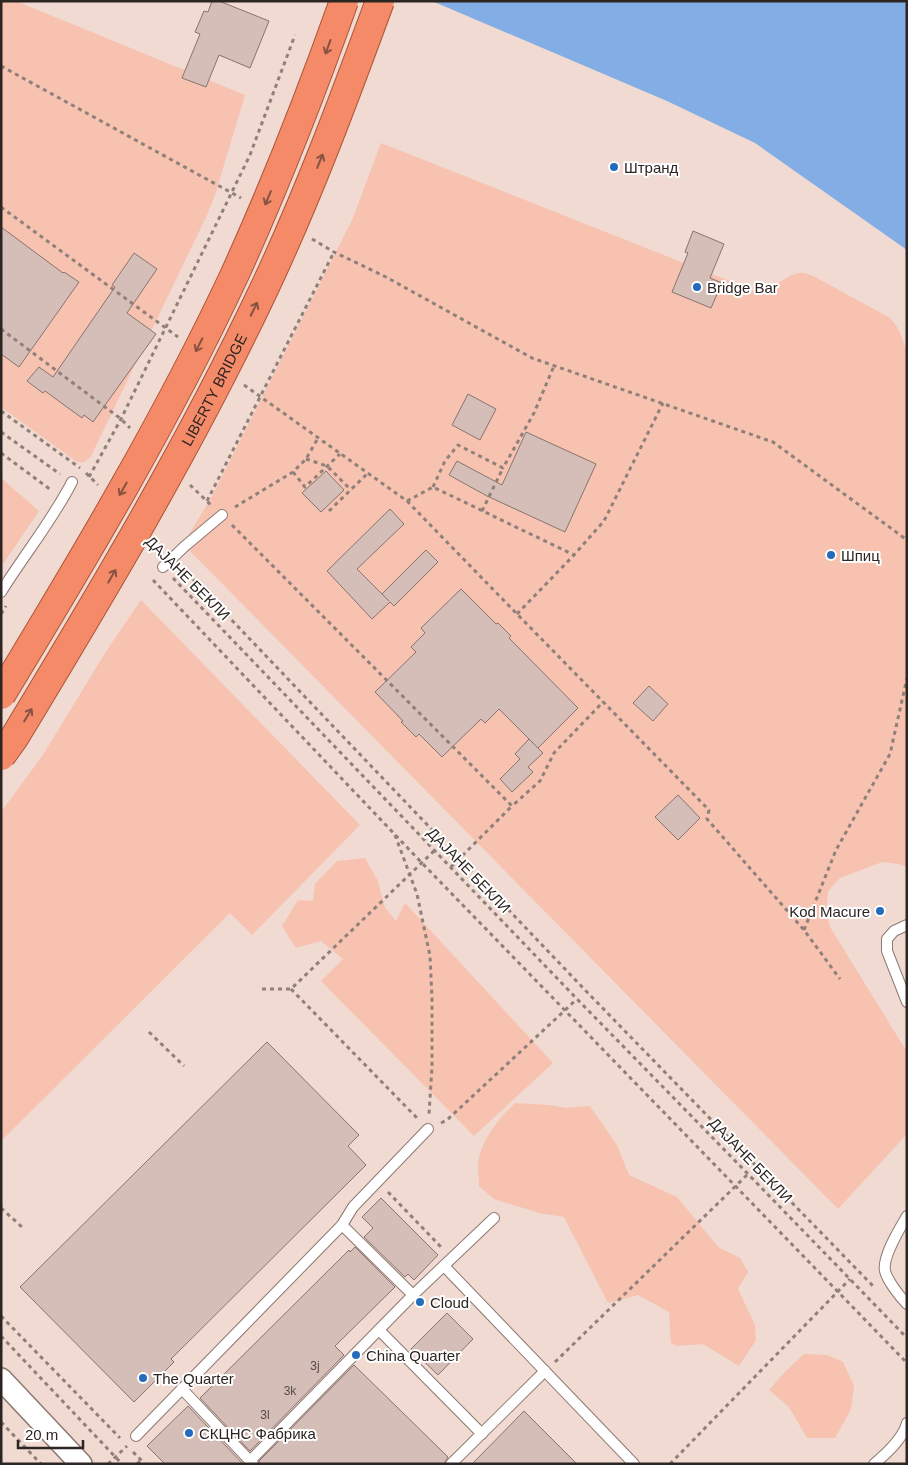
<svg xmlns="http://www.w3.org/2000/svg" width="908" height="1465" viewBox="0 0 908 1465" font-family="Helvetica,sans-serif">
	<rect width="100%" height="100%" fill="#f0dad2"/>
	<!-- green -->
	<g fill="#f7c2b0">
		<path d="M1,1H16L245,95L215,195L207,215L93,452C89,459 86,464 77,462L1,407Z"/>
		<path d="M381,143L752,290C776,293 787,270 805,273C809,274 813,276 817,278L890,318C900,328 903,340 907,354V867L899,864L882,862L840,878L828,891L826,912L830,927L907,1052V1134L838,1209L183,544L210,500L353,218Z"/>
		<path d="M1,478L39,511L1,567Z"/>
		<path d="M141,600L360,825L252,935L230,913L1,1141V812L43,755L105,653Z"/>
		<path d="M365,858L378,881L385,908L396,921L405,903L553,1063L474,1136L321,981L343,959L321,941L296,948L282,926L298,900L313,901L315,884L337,861Z"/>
		<path d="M515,1103L549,1105L566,1108L590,1106L617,1145L629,1175L677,1197L718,1247L740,1258L748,1272L738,1289L755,1325L756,1340L739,1366L703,1344L677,1346L671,1343L669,1312L638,1295L608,1303L564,1217L539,1213L494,1199L479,1186C479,1177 477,1167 479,1158C484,1137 499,1118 515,1103Z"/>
		<path d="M804,1354L827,1355L843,1362L854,1386L851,1409L835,1438H807L789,1407L769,1390L784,1373Z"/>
	</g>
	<!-- water -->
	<path fill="#82aee5" d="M432,1H907V250L755,143L667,101Z"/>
	<!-- building -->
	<g fill="#d4beb7" stroke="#88746e">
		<path d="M212,1H219L269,21L250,68L219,55L206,87L182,78L200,34L195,32L204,11L208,12Z"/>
		<path d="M1,227L63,273L64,272L79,282L19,367L1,354Z"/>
		<path d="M693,231L724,244L710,278L722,283L711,308L672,292L688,253L685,252Z"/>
		<path d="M134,253L157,269L127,313L156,334L93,422L84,415L82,418L45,391L43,393L27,381L39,367L53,377L115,287L112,285Z"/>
		<path d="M468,394L496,409L480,440L452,425Z"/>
		<path d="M526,432L596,464L565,532L487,496L449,475L457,461L502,485Z"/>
		<path d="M326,471L344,490L321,512L302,493Z"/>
		<path d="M390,509L404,524L357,569L389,601L382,594L426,550L438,562L394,606L390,602L372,619L327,571Z"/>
		<path d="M461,589L496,624L498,623L511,636L509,638L578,708L538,748L499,709L485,723L481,719L442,757L419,734L416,737L401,722L403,721L375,692L416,652L411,647L425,633L421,628Z"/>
		<path d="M649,686L668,704L653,721L633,703Z"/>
		<path d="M529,739L543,753L528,767L533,772L512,792L500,779L520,759L515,754Z"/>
		<path d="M678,795L700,818L678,840L655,817Z"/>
		<path d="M267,1042L359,1135L348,1146L366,1165L171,1359L174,1362L134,1402L20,1287Z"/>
		<path d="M381,1198L438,1255L414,1280L408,1274L405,1277L364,1237L373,1228L362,1217Z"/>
		<path d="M355,1247L395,1287L335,1346L344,1355L250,1451L200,1398L349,1250L350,1252Z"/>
		<path d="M447,1313L473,1339L438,1375L411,1349Z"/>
		<path d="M354,1365L448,1457L444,1464H260L259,1461Z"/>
		<path d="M188,1406L243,1464H165L147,1446Z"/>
		<path d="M524,1411L577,1464H472Z"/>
	</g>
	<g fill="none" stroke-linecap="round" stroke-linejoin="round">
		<!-- service casing -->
		<g stroke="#8d7872" stroke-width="12">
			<g id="service">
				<path d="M163,567L185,546L222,515"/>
				<path d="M1,592C24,555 52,521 72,482"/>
				<path d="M907,925L894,931L887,939V951L907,1002"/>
				<path d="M907,1216C900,1228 882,1257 885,1271C887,1280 900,1297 907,1304"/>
				<path d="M342,1225L413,1295"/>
				<path d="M444,1266L634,1464"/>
				<path d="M379,1330L482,1434"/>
				<path d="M182,1389L253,1464"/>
				<path d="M136,1436L342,1225L353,1207L428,1129"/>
				<path d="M250,1461L413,1295L494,1218"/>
				<path d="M451,1464L545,1371"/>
				<path d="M874,1464C886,1454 903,1439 907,1423"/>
			</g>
		</g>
		<!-- minor casing -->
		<g stroke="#8d7872" stroke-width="24">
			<path id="minor" d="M1,1379L81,1464"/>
		</g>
		<!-- path -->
		<g stroke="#8f807a" stroke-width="3" stroke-dasharray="4 4" stroke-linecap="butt">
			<path d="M1,66L241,198"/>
			<path d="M1,207L178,337"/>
			<path d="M312,239L334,252L386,277L532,358L773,442L907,540"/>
			<path d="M1,329L121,419L130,428"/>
			<path d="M244,385L407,501L517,614L709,810L707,819L804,930L840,979"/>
			<path d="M1,411L80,468"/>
			<path d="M1,432L60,474"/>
			<path d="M1,453L51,490"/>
			<path d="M306,459L327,466L351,490"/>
			<path d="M293,472L305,487L340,454"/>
			<path d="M86,473L98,485"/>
			<path d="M89,477L121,419L250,155L295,35"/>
			<path d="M190,485L211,505"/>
			<path d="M433,487L445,461L458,445L503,468L534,413L554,366"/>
			<path d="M207,501L334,252"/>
			<path d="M407,501L433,487L574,555"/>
			<path d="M235,507L293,472L306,459L318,438"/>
			<path d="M329,511L368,473"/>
			<path d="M482,511L503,468"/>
			<path d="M232,525L512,806L540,781L554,753L603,702"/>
			<path d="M182,568L586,991L873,1286"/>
			<path d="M173,578L577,999L748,1174L907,1338"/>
			<path d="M153,580L421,862L907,1363"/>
			<path d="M1,614L6,606"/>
			<path d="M517,614L574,555L604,521L663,403"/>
			<path d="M395,835L417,894L430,956L432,999V1067L429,1114"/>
			<path d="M451,867L512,806"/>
			<path d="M804,930L836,850L890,754L907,678"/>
			<path d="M262,989H291L435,850"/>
			<path d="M291,989L417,1118"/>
			<path d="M149,1032L184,1066"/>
			<path d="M441,1123L447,1120L577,999"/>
			<path d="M388,1192L441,1247"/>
			<path d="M1,1208L22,1227"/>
			<path d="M1,1316L120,1438"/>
			<path d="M1,1336L122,1464"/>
			<path d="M555,1362L748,1174"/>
			<path d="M1,1422L41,1464"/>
			<path d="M133,1452L145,1464"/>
			<path d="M108,1464L127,1446"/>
			<path d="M137,1464L141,1460"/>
			<path d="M670,1464L850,1279"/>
		</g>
		<!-- service -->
		<use href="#service" stroke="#fff" stroke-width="10"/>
		<!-- minor -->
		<use href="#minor" stroke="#fff" stroke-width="21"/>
		<!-- trunk-bridge casing -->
		<g stroke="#ac5437" stroke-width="30" stroke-linecap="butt">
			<g id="trunk-bridge">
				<path d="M1,695C84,558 166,421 234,276C275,186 311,94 344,1"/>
				<path id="s1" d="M1,756L14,738C103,591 191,444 264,289C308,196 344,99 380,1"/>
			</g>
		</g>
		<!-- trunk-bridge -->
		<use href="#trunk-bridge" stroke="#f48a68" stroke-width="28"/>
	</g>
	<!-- one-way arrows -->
	<defs><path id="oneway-shaft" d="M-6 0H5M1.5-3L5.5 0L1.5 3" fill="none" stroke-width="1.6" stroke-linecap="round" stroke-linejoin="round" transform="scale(1.25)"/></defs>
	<g stroke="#875242">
		<use href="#oneway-shaft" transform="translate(328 47) rotate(110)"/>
		<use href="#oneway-shaft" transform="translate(320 161) rotate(-68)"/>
		<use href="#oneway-shaft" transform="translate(268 198) rotate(113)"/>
		<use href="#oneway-shaft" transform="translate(254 309) rotate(-64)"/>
		<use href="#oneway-shaft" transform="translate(199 345) rotate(117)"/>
		<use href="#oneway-shaft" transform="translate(123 489) rotate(120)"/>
		<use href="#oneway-shaft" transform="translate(112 576) rotate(-60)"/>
		<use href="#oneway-shaft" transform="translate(28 715) rotate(-59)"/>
	</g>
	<!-- markers -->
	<g fill="#246bbb" stroke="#fff" stroke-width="2">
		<circle cx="614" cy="167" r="5"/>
		<circle cx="697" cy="287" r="5"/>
		<circle cx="831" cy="555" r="5"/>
		<circle cx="880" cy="911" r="5"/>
		<circle cx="420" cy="1302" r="5"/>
		<circle cx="356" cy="1355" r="5"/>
		<circle cx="143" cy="1378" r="5"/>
		<circle cx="189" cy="1433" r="5"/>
	</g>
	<g text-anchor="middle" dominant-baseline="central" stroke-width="4" stroke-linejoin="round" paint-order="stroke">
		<!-- number labels -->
		<g font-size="12" fill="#574b47">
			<text x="315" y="1366">3j</text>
			<text x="290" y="1391">3k</text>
			<text x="265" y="1415">3l</text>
		</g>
		<!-- poi labels -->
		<g font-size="15" fill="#2d2522" stroke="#fff" text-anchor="start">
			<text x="624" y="167">Штранд</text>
			<text x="707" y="287">Bridge Bar</text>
			<text x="841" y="555">Шпиц</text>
			<text x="870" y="911" text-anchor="end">Kod Macure</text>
			<text x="430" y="1302">Cloud</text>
			<text x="366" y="1355">China Quarter</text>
			<text x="153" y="1378">The Quarter</text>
			<text x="199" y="1433">СКЦНС Фабрика</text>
		</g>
		<!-- street labels -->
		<g font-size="15" fill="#2d2522" stroke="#fff">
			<text stroke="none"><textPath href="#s1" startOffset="424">LIBERTY BRIDGE</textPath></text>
			<text transform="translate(188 578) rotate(45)">ДАЈАНЕ БЕКЛИ</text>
			<text transform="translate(469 870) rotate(46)">ДАЈАНЕ БЕКЛИ</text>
			<text transform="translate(751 1160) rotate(46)">ДАЈАНЕ БЕКЛИ</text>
		</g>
	</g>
	<!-- border -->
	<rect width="908" height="1465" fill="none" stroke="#2d2522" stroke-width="5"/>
	<!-- scale -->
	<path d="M18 1440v8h65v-8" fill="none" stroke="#2d2522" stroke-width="2.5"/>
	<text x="25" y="1440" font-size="15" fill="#2d2522" stroke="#ffffff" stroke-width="4" paint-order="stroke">20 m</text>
</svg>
